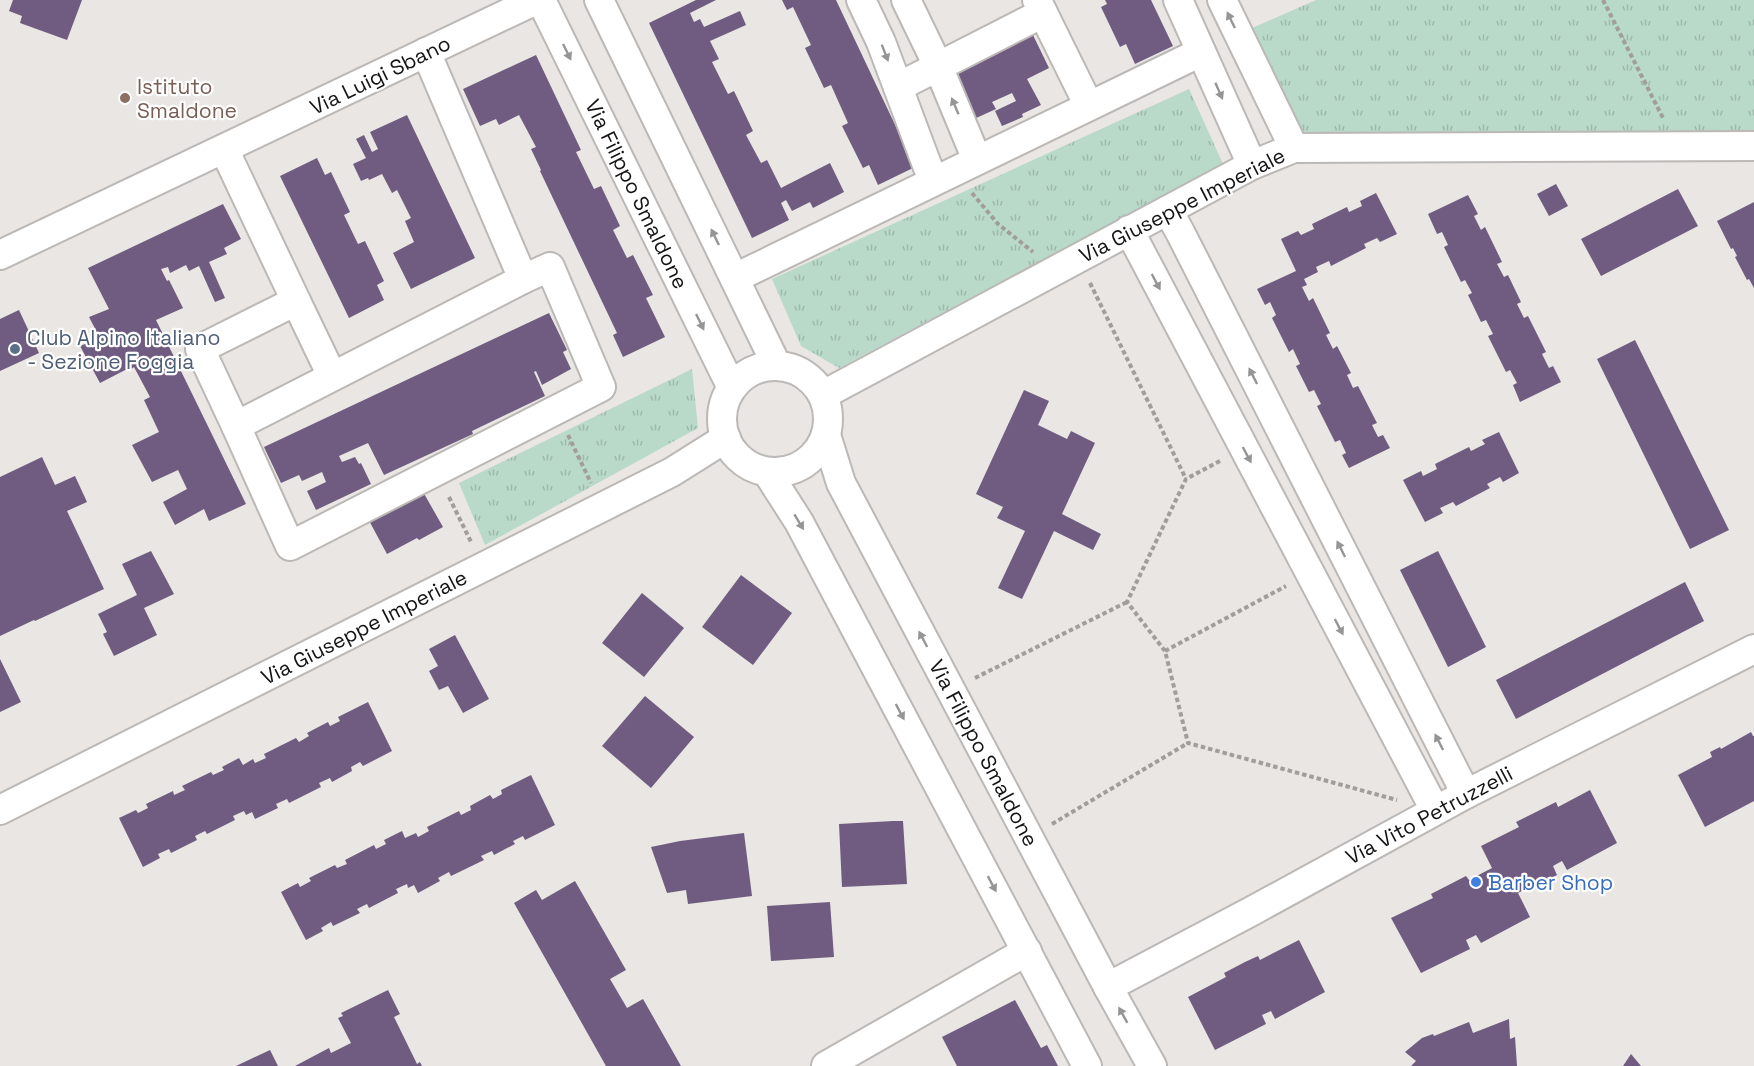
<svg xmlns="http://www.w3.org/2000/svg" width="1754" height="1066" viewBox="0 0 1754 1066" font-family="'Space Grotesk',sans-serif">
	<defs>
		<pattern id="grass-tufts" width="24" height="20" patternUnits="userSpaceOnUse" patternTransform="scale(1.5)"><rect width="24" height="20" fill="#b9d9c9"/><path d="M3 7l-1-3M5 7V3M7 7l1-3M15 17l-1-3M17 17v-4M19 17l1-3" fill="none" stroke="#9eb9ac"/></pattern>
	</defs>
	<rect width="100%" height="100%" fill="#e9e6e3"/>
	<!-- grass -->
	<g fill="url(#grass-tufts)">
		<path d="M1316,0H1754V146L1294,148L1250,29Z"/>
		<path d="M1189,89L1223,164L839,368L801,346L772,279Z"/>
		<path d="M692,369L698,428L485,545L459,483Z"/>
	</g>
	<!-- building -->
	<g fill="#6f5c80">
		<path d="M13,0H82L67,40L20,23L22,16L9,11Z"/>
		<path d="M696,0H716L690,13L694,22L700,19L704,27L740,11L746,25L710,41L719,59L712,62L728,94L734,91L753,131L746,135L761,163L767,160L781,188L830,163L844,192L813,208L810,202L792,211L786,200L781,203L789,220L752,238L649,23Z"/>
		<path d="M782,0H836L915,167L878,185L869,165L863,168L842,126L848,123L831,85L824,88L805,48L811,45L793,7L787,10Z"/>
		<path d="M1105,0H1151L1173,46L1135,64L1126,44L1120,47L1101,7L1107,4Z"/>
		<path d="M1032,33L1049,68L1027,79L1041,105L1022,114L1023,117L1002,126L995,111L1016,101L1012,93L992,102L996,109L974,119L952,72Z"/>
		<path d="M536,55L581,150L576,152L594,189L601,186L620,226L613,230L627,258L633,255L653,295L646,298L665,337L623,357L613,335L617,333L540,171L541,170L531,149L536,147L519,115L499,125L496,119L480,126L463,89Z"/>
		<path d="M407,115L475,258L411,289L393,253L414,242L405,221L411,218L397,190L392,193L382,174L369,180L368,178L361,181L353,164L366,158L356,139L364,135L372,152L378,149L370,132Z"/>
		<path d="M317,158L325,175L331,172L350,212L344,215L358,244L365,241L384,281L377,285L384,300L349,318L280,176Z"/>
		<path d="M1556,184L1568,206L1549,216L1537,194Z"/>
		<path d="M1678,189L1698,226L1601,276L1581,239Z"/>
		<path d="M1376,193L1397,234L1380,242L1377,238L1364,244L1366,248L1331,266L1329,261L1316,267L1318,272L1304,279L1307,285L1302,287L1309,301L1313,298L1330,333L1326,335L1333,349L1337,346L1351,373L1347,375L1353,388L1358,386L1377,423L1372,425L1378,437L1383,435L1390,448L1349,468L1342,455L1346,453L1340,440L1335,442L1317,406L1321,404L1314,390L1309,392L1296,366L1300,364L1293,349L1289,352L1272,318L1276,315L1270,302L1265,305L1257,289L1296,271L1281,239L1298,231L1301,235L1314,229L1312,224L1347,207L1349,212L1362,206L1360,201Z"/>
		<path d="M1468,195L1478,214L1474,216L1481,230L1485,227L1502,262L1497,264L1504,277L1508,275L1521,302L1517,304L1524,318L1528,316L1546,352L1542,354L1549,368L1553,366L1561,382L1520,402L1513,385L1517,383L1510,370L1506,372L1488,336L1493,334L1486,320L1481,322L1468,295L1472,293L1465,280L1461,282L1444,247L1448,245L1442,232L1437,234L1428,214Z"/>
		<path d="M1754,202V288L1749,279L1747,280L1735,257L1737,256L1733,248L1731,249L1717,221Z"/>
		<path d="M223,204L241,239L224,248L227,254L209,262L225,298L215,302L199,266L189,271L186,265L170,273L168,267L161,269L167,281L169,280L183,308L156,320L246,504L209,521L204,509L175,525L163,502L187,489L178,470L152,482L132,445L159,432L144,400L150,397L134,367L130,370L129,368L100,383L80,346L100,338L89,317L109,309L88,268Z"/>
		<path d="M19,310L39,353L0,371V319Z"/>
		<path d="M549,313L567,350L563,352L571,369L542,385L536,371L534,372L545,396L472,431L473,434L384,475L368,443L339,456L342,462L355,457L359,464L361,463L371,484L316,510L307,491L326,482L322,472L302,481L299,475L281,483L264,447Z"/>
		<path d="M1635,340L1729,530L1690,549L1597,359Z"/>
		<path d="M1024,390L1049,401L1038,425L1067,439L1071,431L1095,443L1062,514L1101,534L1093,550L1054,531L1022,599L998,588L1025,531L997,518L1003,507L976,494Z"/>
		<path d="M1499,432L1519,473L1503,482L1500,477L1487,484L1490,488L1456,506L1453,502L1440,508L1443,513L1425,522L1403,480L1421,471L1423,476L1437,469L1435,464L1469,447L1471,451L1485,444L1482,440Z"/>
		<path d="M42,457L55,485L75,476L87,502L67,511L104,589L35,621L34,620L0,636V477Z"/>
		<path d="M418,483L443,527L419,540L417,538L387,554L366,515Z"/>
		<path d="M151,551L174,594L144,608L157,635L114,656L103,634L107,632L98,614L137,595L122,564Z"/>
		<path d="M1438,551L1486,647L1448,667L1400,570Z"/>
		<path d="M741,575L792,613L753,665L702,627Z"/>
		<path d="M1685,582L1704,621L1516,719L1496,680Z"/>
		<path d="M642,593L684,628L644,677L602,643Z"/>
		<path d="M455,635L489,699L463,713L448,686L439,690L429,671L438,666L429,649Z"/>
		<path d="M0,659L21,702L0,712Z"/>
		<path d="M645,696L694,737L651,788L602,746Z"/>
		<path d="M368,702L392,751L363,766L360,762L351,767L352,771L332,782L330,778L319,783L321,787L289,803L287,799L276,804L278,808L255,819L252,812L246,815L244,811L233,816L235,820L207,834L205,831L195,836L197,840L171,853L169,849L158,854L160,858L143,867L119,818L136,810L138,813L148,808L146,804L173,791L174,795L185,790L182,786L211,772L213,775L224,770L222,767L239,758L243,765L253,759L255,763L266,758L264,754L296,738L299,742L309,736L307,733L328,722L330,726L340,721L338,717Z"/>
		<path d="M1751,732L1753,736H1754V801L1705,827L1678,775L1712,757L1710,752L1720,747L1721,749Z"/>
		<path d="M531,775L555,825L525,840L523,836L513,841L515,844L494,855L492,851L481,856L484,860L451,876L449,872L438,878L440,881L418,893L414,885L408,888L407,884L396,889L398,893L369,908L367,904L357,909L360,913L333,926L331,922L321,928L323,931L306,940L281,892L298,883L300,887L311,881L309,878L335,865L337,868L347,864L345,860L374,845L376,849L386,844L384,840L402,831L405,838L416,833L418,837L429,831L427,827L459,811L461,815L471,810L470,806L490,795L493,799L502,794L501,790Z"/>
		<path d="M1590,790L1617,843L1567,870L1562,861L1553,866L1557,875L1530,889L1529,887L1518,893L1530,917L1481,943L1476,935L1466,940L1470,949L1421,973L1391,918L1433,898L1431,894L1466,876L1469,880L1492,868L1481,846L1519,827L1516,822L1556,802L1558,807Z"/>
		<path d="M893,821H903L907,884L842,887L839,824Z"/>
		<path d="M744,833L752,896L688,904L686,890L667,893L651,847L680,841Z"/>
		<path d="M575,881L626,970L610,979L627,1008L643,999L681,1066H606L514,903L536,890L542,900Z"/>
		<path d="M830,902L834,957L771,961L767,906Z"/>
		<path d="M1299,940L1325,992L1275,1019L1271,1011L1262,1015L1266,1024L1215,1050L1188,997L1226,977L1224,973L1245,962L1258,956L1260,960Z"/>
		<path d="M388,990L400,1014L394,1017L417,1064L420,1062L422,1066H295L329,1048L331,1053L351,1043L338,1018L343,1016L341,1013Z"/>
		<path d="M1015,1000L1041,1048L1047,1045L1058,1066H957L942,1037Z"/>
		<path d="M1509,1019L1510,1039L1515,1037L1517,1066H1411L1416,1061L1405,1052L1422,1038L1433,1034L1434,1036L1469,1022L1473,1033Z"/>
		<path d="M270,1050L278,1066H236Z"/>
		<path d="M1631,1054L1641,1066H1623Z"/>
	</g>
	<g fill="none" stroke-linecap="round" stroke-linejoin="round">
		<!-- minor casing -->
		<g stroke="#bbb8b6" stroke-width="32">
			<g id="minor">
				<path d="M541,0L732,388"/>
				<path d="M599,0L777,366"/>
				<path d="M861,0L881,42L933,181"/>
				<path d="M906,0L938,66L977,160"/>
				<path d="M1178,0L1252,165"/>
				<path d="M1222,0L1294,148"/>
				<path d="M1043,13L1089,106"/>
				<path d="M898,87L1043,13L1037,0"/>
				<path d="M224,149L296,301"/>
				<path d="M1168,210L1181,234L1466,794"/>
				<path d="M1129,230L1435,810"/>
				<path d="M0,255L536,0"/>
				<path d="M735,278L1201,52"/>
				<circle cx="775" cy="419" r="53"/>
				<path d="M332,376L296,301L200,349L236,426L523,279"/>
				<path d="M823,395L1252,165L1294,148L1754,146"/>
				<path d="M236,426L290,546L601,387L550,267L523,279L426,52"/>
				<path d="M826,435L841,483L1108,987L1152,1066"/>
				<path d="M767,472L799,522L1087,1066"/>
				<path d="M0,810L672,472L726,438"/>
				<path d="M1108,987L1252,911L1466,794L1754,649"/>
				<path d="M826,1066L1027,951"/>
			</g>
		</g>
		<!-- path -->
		<g stroke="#a09d9b" stroke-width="4" stroke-dasharray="4.5 3" stroke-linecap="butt">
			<path d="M1603,0L1663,118"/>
			<path d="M972,193L998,224L1033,252"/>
			<path d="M1090,283L1186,479"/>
			<path d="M568,435L591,483"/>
			<path d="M1220,461L1186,479L1127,602L1165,651L1188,743L1397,800"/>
			<path d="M449,497L472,544"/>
			<path d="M1165,651L1286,586"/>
			<path d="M975,678L1127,602"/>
			<path d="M1052,824L1188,743"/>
		</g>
		<!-- minor -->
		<use href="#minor" stroke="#fff" stroke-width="28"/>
	</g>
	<!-- one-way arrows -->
	<defs><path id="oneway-solid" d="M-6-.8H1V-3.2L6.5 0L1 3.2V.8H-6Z" transform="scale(1.5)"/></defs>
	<g fill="#969595">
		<use href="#oneway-solid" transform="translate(1231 20) rotate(-116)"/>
		<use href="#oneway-solid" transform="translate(567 52) rotate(64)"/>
		<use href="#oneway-solid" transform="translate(885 53) rotate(69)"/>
		<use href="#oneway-solid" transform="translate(1219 91) rotate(66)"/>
		<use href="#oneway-solid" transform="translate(955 106) rotate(-113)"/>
		<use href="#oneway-solid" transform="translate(715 237) rotate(-116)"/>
		<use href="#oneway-solid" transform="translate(1156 282) rotate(62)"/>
		<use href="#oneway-solid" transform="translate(700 322) rotate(64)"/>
		<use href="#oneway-solid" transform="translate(1253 376) rotate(-117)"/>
		<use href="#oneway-solid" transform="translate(1247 455) rotate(62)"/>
		<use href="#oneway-solid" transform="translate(799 522) rotate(59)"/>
		<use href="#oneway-solid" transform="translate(1341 549) rotate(-117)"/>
		<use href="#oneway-solid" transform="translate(1339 627) rotate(62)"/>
		<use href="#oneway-solid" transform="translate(923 639) rotate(-118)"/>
		<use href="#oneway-solid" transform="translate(900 712) rotate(62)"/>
		<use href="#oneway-solid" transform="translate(1439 742) rotate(-117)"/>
		<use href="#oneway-solid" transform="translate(992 884) rotate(62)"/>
		<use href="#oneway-solid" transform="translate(1123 1015) rotate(-119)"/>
	</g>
	<!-- markers -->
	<circle fill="#8d6e63" stroke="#fff" stroke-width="2" cx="125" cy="98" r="6"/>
	<circle fill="#5c6f8a" stroke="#fff" stroke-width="2" cx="15" cy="349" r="6"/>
	<circle fill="#3f7fe0" stroke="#fff" stroke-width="2" cx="1476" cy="882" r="6"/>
	<g text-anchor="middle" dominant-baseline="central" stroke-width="4.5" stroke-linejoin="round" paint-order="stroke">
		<!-- street labels -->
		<g font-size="21" fill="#151313" stroke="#fff">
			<text transform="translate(380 75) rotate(-26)">Via Luigi Sbano</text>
			<text transform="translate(637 194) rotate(64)">Via Filippo Smaldone</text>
			<text transform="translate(1182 205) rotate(-27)">Via Giuseppe Imperiale</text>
			<text transform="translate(364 627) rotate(-27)">Via Giuseppe Imperiale</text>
			<text transform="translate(984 753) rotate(62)">Via Filippo Smaldone</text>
			<text transform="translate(1429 815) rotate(-28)">Via Vito Petruzzelli</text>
		</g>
		<!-- education labels -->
		<g font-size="21" fill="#785e54" stroke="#fff" text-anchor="start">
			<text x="137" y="86">Istituto<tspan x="137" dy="24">Smaldone</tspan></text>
		</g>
		<!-- service labels -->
		<g font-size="21" fill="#4e5e75" stroke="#fff" text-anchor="start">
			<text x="27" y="337">Club Alpino Italiano<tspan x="27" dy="24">- Sezione Foggia</tspan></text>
		</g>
		<!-- shop labels -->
		<g font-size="21" fill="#366cbe" stroke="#fff" text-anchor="start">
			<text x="1488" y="882">Barber Shop</text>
		</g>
	</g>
</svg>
